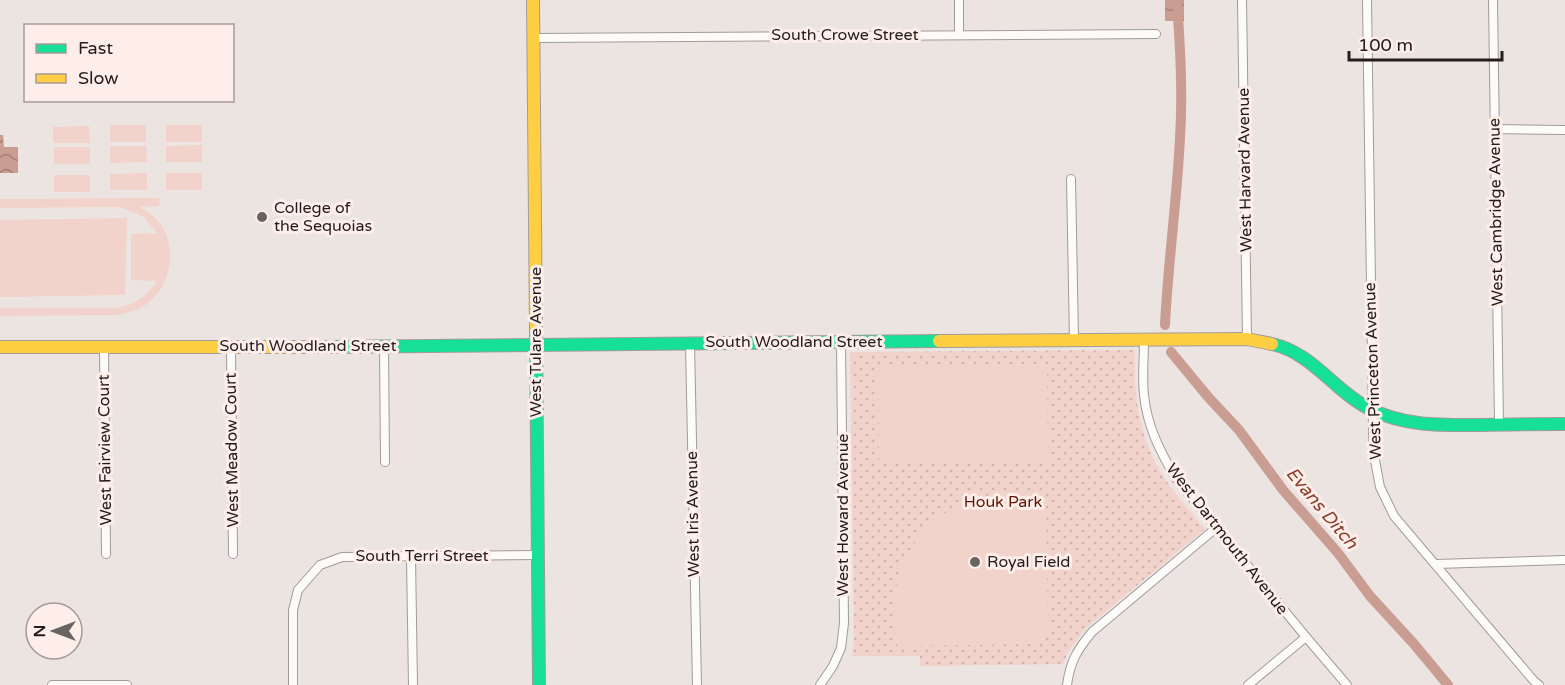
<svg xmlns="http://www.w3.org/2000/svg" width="1565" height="685" viewBox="0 0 1565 685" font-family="'Varela Round',sans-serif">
	<defs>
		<pattern id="grass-dots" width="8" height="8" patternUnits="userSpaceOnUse" patternTransform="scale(1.5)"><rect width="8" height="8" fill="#f2d3cb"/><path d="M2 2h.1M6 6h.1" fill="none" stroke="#cfb5ae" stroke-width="1.8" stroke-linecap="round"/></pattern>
		<pattern id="water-waves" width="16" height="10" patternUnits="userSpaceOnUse" patternTransform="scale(1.5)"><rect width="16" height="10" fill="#ca9d92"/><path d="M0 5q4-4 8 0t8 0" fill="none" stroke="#a47f76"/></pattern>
	</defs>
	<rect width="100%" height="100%" fill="#ece4e1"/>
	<!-- grass -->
	<path fill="url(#grass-dots)" d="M1135,350C1133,399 1140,445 1170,486C1181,501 1193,515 1205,529L1086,628L1068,652L1063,664L920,666V656H852L854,641L850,352Z"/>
	<!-- garden -->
	<g fill="#f2d3cb">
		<rect x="110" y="125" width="36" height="17"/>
		<rect x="166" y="125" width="36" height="17"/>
		<path d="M89,126L90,143H53V127Z"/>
		<path d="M202,145V162H166V146Z"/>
		<path d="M110,146H146L147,162L110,163Z"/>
		<rect x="54" y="147" width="36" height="17"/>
		<path d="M147,173V190H110V174Z"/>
		<rect x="166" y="173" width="36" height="17"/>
		<rect x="54" y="175" width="36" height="17"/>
		<path d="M159,198L160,206L140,207C148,212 156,217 161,225C180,253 168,296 137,310C131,312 124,313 119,315L0,316V308H117C135,304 147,296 157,281L131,280V234L157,233L144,217L125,209L115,207L0,208V199Z"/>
		<path d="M127,218L125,295L0,297V220Z"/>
		<path d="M1047,364L1048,461L879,463L878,366Z"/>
		<path d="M1046,490L1048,635L1038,644L897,646C896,623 893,599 898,577C901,562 911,548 920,536C953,495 997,492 1046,490Z"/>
	</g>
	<!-- water -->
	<g fill="url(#water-waves)">
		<rect x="1165" y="0" width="19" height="21"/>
		<path d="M0,135H3L4,147H18V173H0Z"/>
	</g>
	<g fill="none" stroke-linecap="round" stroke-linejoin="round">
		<!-- canal -->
		<g stroke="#ca9d92" stroke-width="10">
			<path d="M1165,325C1168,262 1177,200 1180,138C1183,92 1180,46 1177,0"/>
			<path d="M1171,352L1209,398L1239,430L1283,490L1338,553L1370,596L1414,644L1448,685"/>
		</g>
		<!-- street casing -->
		<g stroke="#a29b9a" stroke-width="10">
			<g id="street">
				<path d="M959,0V35"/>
				<path d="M1242,0L1247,339"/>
				<path d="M1367,0L1373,429L1374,455L1380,487L1394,516L1534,681L1539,685"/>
				<path d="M1493,0L1499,424"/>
				<path d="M535,38L1156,34"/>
				<path d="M1495,129L1565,130"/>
				<path d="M1071,179L1074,340"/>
				<path d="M1144,340C1144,358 1142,377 1144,395C1147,426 1160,451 1175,477L1306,637L1347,685"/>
				<path d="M690,343L697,685"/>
				<path d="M231,346L233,554"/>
				<path d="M384,346L385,462"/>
				<path d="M104,347L106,554"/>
				<path d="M411,557L413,685"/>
				<path d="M1436,564L1565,560"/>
				<path d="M52,685H127"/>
				<path d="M293,685V610L298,590L320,565L342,557L538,555"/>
				<path d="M820,685L833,666L841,648L844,623L841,342"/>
				<path d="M1067,685C1070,662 1077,650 1092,632L1216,528"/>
				<path d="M1248,685L1306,637"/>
			</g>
		</g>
		<!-- fast casing -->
		<g stroke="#a29b9a" stroke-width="14">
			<g id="fast">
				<path d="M536,329L539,685"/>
				<path d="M1272,344C1313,353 1334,391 1370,409C1406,427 1444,425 1483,425C1510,424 1538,424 1565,424"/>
				<path d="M320,347L939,341"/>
			</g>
		</g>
		<!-- slow casing -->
		<g stroke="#a29b9a" stroke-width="14">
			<g id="slow">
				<path d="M533,0L536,329"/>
				<path d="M939,341L1247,339L1272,344"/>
				<path d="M0,347H320"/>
			</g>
		</g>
		<!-- street -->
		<use href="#street" stroke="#fcfbfa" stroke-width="8"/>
		<!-- fast -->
		<use href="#fast" stroke="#16e098" stroke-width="12"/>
		<!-- slow -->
		<use href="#slow" stroke="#ffcf43" stroke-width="12"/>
	</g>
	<!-- markers -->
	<g fill="#696361" stroke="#fdeeea" stroke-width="2">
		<circle cx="262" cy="217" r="6"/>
		<circle cx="975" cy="562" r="6"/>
	</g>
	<g text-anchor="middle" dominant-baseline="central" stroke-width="6" stroke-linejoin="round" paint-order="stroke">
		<!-- street labels -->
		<g font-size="16" fill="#231d1c" stroke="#fdeeea">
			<text x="845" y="35">South Crowe Street</text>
			<text transform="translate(1245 170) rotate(-91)">West Harvard Avenue</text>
			<text transform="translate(1496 212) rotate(-91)">West Cambridge Avenue</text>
			<text transform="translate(536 342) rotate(-90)">West Tulare Avenue</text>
			<text x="794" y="342">South Woodland Street</text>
			<text x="308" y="346">South Woodland Street</text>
			<text transform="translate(1373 371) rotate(-92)">West Princeton Avenue</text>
			<text transform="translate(105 450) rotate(-91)">West Fairview Court</text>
			<text transform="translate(232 450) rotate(-91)">West Meadow Court</text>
			<text transform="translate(693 514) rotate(-91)">West Iris Avenue</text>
			<text transform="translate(843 515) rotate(-90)">West Howard Avenue</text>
			<text transform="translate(1227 539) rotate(52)">West Dartmouth Avenue</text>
			<text x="422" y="556">South Terri Street</text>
		</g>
		<!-- poi labels -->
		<g font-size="16" fill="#231d1c" stroke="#fdeeea" text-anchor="start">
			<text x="274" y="208">College of<tspan x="274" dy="18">the Sequoias</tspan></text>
			<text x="987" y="562">Royal Field</text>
		</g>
		<!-- park labels -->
		<g font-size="16" fill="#601603" stroke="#fdeeea">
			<text x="1003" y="502">Houk Park</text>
		</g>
		<!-- water labels -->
		<g font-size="18" font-style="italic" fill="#893c2a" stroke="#fdeeea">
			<text transform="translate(1322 508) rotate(50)">Evans Ditch</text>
		</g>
	</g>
	<!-- legend -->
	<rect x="24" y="24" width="210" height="78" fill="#fdeeea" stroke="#a69a98" stroke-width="1.5"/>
	<rect x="36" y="44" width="30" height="9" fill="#16e098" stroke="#a69a98" stroke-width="1.5"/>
	<text x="78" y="54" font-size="18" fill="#231d1c">Fast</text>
	<rect x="36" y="74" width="30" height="9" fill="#ffcf43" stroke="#a69a98" stroke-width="1.5"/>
	<text x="78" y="84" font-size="18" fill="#231d1c">Slow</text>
	<!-- north arrow -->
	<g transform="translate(54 631) rotate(270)"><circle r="28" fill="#fdeeea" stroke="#a69a98" stroke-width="1.5"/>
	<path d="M0-4.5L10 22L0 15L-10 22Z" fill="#696361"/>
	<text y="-9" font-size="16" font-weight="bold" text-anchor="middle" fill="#231d1c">N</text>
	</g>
	<!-- scale -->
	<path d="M1349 51v9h153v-9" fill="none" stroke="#231d1c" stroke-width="3"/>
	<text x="1358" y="51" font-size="18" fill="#231d1c" stroke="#fdeeea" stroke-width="4.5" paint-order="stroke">100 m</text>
</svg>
